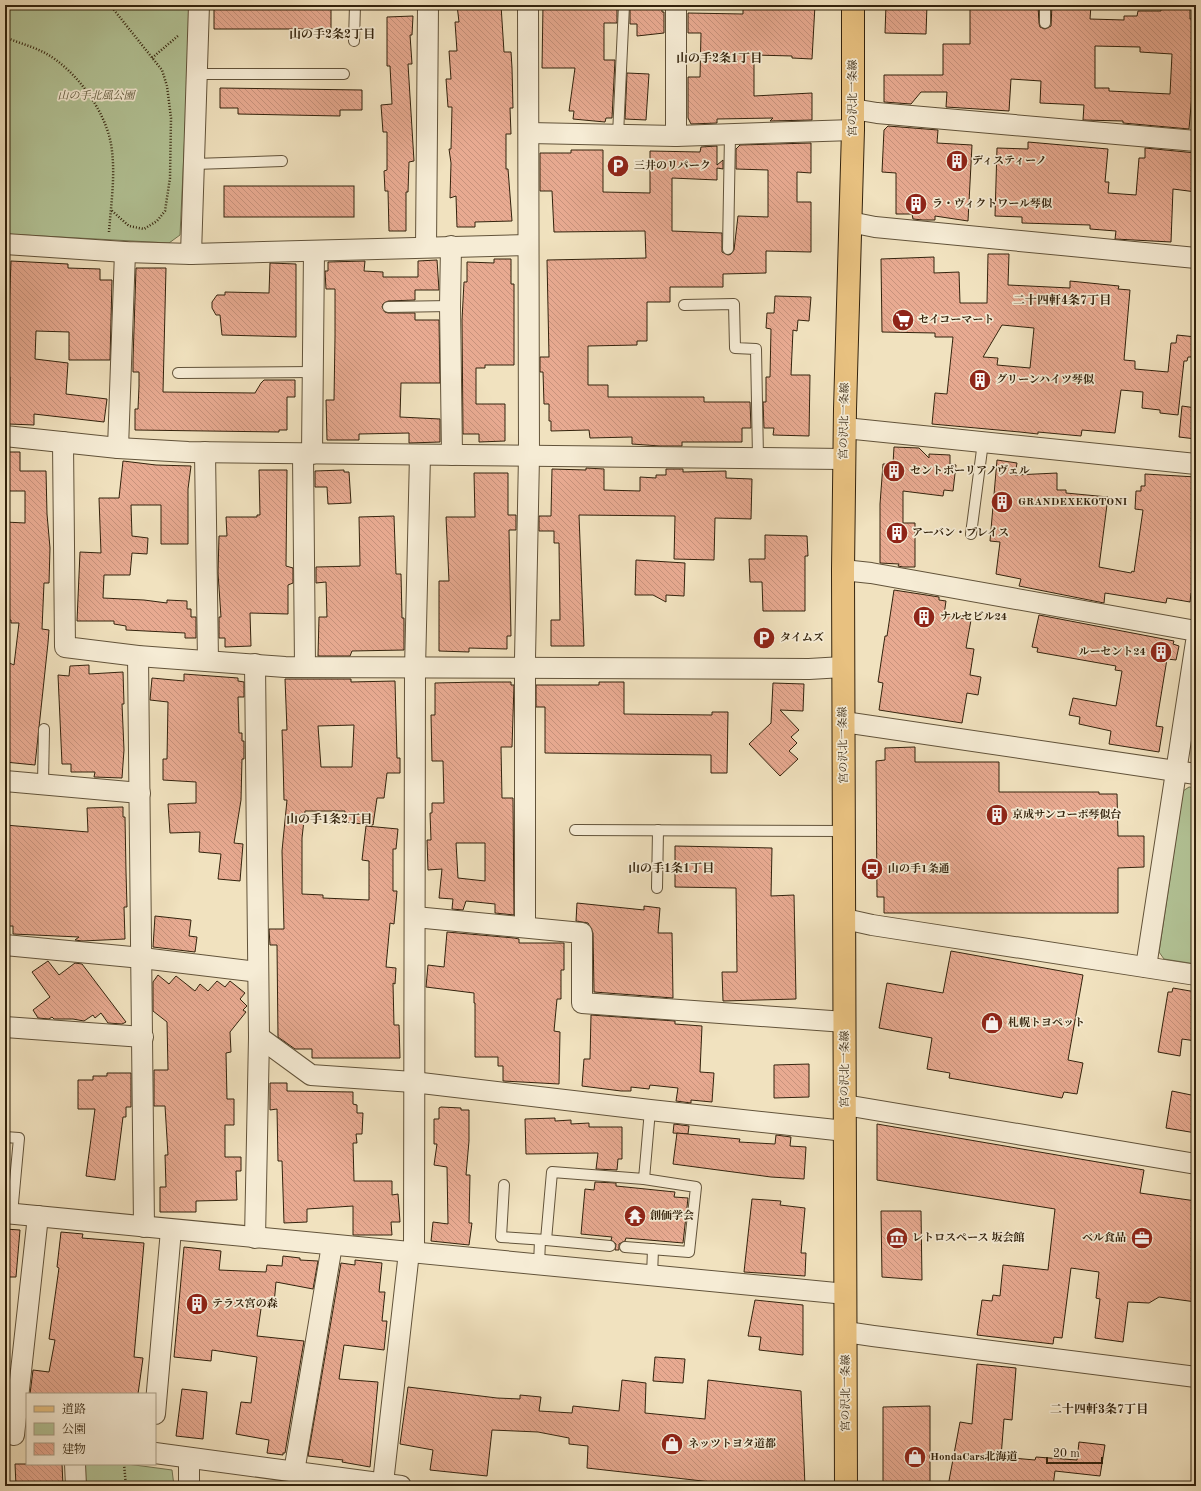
<svg xmlns="http://www.w3.org/2000/svg" width="1201" height="1491" viewBox="0 0 1201 1491" font-family="'Old Standard TT','Noto Serif JP',serif">
	<defs>
		<pattern id="building-back-hatch" width="6" height="6" patternUnits="userSpaceOnUse"><rect width="6" height="6" fill="#e8aa91"/><path d="M-1 5l2 2M0 0l6 6M5-1l2 2" fill="none" stroke="#c7927c"/></pattern>
	</defs>
	<rect width="100%" height="100%" fill="#f1e2bf"/>
	<filter id="stains"><feTurbulence type="fractalNoise" baseFrequency=".005" numOctaves="4"/><feColorMatrix values="0 0 0 0 .2 0 0 0 0 .09 0 0 0 0 .02 0 0 0 .5 -.17"/></filter>
	<radialGradient id="worn" r=".72"><stop offset=".6" stop-color="#630" stop-opacity="0"/><stop offset="1" stop-color="#630" stop-opacity=".3"/></radialGradient>
	<!-- park -->
	<g fill="#b3c497" stroke="#737452">
		<path d="M5,5H191L180,235L169,243L5,234Z"/>
		<path d="M1189,787L1196,788V964L1164,959L1159,952L1183,791Z"/>
		<path d="M84,1464H127L172,1470L174,1486H85Z"/>
	</g>
	<!-- building -->
	<g fill="url(#building-back-hatch)" stroke="#33230d" fill-rule="evenodd">
		<path d="M214,5L331,6V29H214Z"/>
		<path d="M457,5H501L504,52H511L512,68L513,108H510L511,134H506V169H508L512,221L475,222V227H457L456,196L450,198L451,163L449,149H451L452,107H448L446,79H451L449,51H457L455,22H459Z"/>
		<path d="M543,5H617V23H604V60H615L612,118H606L605,122L573,119L574,111H569L575,68H542Z"/>
		<path d="M630,5H662V12H664V33L637,36V24H630Z"/>
		<path d="M743,5H815L812,59L792,58V56L754,55V96L812,93V120L770,121L773,118L717,119V123L691,124L688,118V77H700L701,33H688V13L743,14Z"/>
		<path d="M886,5H927L926,34L885,33Z"/>
		<path d="M970,5H1038L1039,23L1040,27L1045,29L1051,26L1052,5H1091L1090,19L1124,20V16H1137L1138,11H1161V5H1190V19H1196V47L1189,129L1123,123V121L1083,120L1084,105L1040,103L1041,81L1011,79L1009,111L946,107L947,92H921L911,104L884,102V75H943V44H970ZM1095,46L1140,47V52L1172,54L1170,94L1109,91V88H1095Z"/>
		<path d="M413,16L412,35H410L412,64H408L414,161L409,162L408,192H406V231H389L388,191H385L384,171L387,170V132H383L381,105L392,104L390,66H387V17Z"/>
		<path d="M627,73L649,74L646,120L625,119Z"/>
		<path d="M220,88L362,90V110H340V116L238,114V108H220Z"/>
		<path d="M888,126L938,130L937,143L972,145L968,221L935,216V220H923L913,219L912,214H896V173L882,172L884,130Z"/>
		<path d="M1028,142L1108,149L1105,182H1109L1108,193L1136,195L1139,158H1145V148L1196,153V192L1173,189L1171,242L1115,239L1116,231L1090,229V225L1022,223V217L995,216L997,148L1028,149Z"/>
		<path d="M811,143V173L797,172V202H811V252L766,251V273L723,274V287H670V302H647V341H637V345L588,346V385H608V397H704V402H750L751,428H742V442H682V446H660L632,444V437L590,438L589,430L551,431V421H549V404H544L543,372H540V357H549L547,260L646,258L645,231L554,232L552,191H540V153H571V150H603V192L650,193V151L700,152L701,147L717,146V165L723,160V169L717,168V180L672,178V231L722,233V252L728,255L731,254L734,250L738,216L768,217V170L736,169V149L740,145Z"/>
		<rect x="224" y="186" width="130" height="31"/>
		<path d="M988,254H1009L1008,285L1070,288V281L1119,286L1118,289L1130,290L1124,360L1135,361V369L1168,372L1171,343H1176L1177,335L1196,337V355H1192L1191,357H1188L1187,361H1184L1178,415L1160,413V410L1142,408L1143,392L1121,390L1115,433L1082,430L1081,436L1038,432V434L1020,432L932,424L935,393L947,394L953,337H935V333L882,332L881,259L934,257V273L959,272L960,303H987ZM1002,325L1034,328L1030,368L997,365L998,358L983,357Z"/>
		<path d="M494,259H511V284H514V365H485V368H476V404H505V441L479,442V434H463L462,320L464,282H467V262L494,263Z"/>
		<path d="M437,260L439,290H415V300L388,301L383,304L382,307L385,312L388,313H415V320H439L440,383H401L400,417L440,419V442L409,443V433L359,434V440H327L326,400H334L335,336V289H326L325,271H328V262L365,261L364,271L383,272V277H418V261Z"/>
		<path d="M11,261L68,264V268L100,269V280H112L110,360H69V332L36,331L35,359L68,363L66,394L107,399L104,422L34,414V425L9,424L10,377L5,376V315H9Z"/>
		<path d="M270,263L296,264V337L222,335L220,315H216L212,308V302L217,295H225V292L269,293Z"/>
		<path d="M136,268H166L163,392L255,393L261,383L264,380H295V397H287V430H279V432L135,430V409H138L139,386V372H133V360Z"/>
		<path d="M775,296L811,297L809,321L798,320L797,331L793,330L791,375H810L809,436L773,435L774,428H764L763,402H766V377H770L771,329L766,328L767,313H774Z"/>
		<path d="M1182,406L1196,408V439L1179,437Z"/>
		<path d="M894,447L919,448L929,458V454L950,455V464L956,465L953,491L944,490L943,496L903,491V523H915V567H903L898,566L899,564L880,563V504L883,464H893Z"/>
		<path d="M5,452H20V471H46L47,514L50,548L49,583H44L42,629L49,630L48,643L35,765L5,762V727H7L9,684L5,682V661L14,665L19,623H11V620H5V522L25,523V491H5Z"/>
		<path d="M997,460L1017,463L1015,475L1057,473V490H1066V493L1108,497L1099,567L1131,573L1132,571L1134,572L1143,510L1135,509L1136,491H1141V486H1145V474L1196,477V594L1191,593L1190,602L1167,598L1166,603L1105,593L1104,603L1019,586L1021,579L996,574L1000,542L990,541Z"/>
		<path d="M123,461L156,465L191,466L188,489V544H161V505H131L132,536L148,538L147,554L132,553L130,575H104L103,598L144,600L167,603V600L187,601V609H191V617H196V638H185V633L126,630V626L114,624V621H77L80,552L101,553L99,498H119Z"/>
		<path d="M586,468L604,469V490L640,491V477L656,478V475H666V469H683V472L726,471V478L752,479L751,519L715,518L714,560L674,559L675,516L579,515L584,646H551V620H560L559,543H554V531H539V516H551L552,469L586,470Z"/>
		<path d="M259,470H287L286,566L293,568V583L288,585V614L250,613L251,646L225,647V638H219V617H221L218,573L219,536H227L226,517H257V515H260Z"/>
		<path d="M344,470V472H349L351,503L328,504L327,487H315V471Z"/>
		<path d="M474,473H508V515H516V530H509L511,636H507V649L469,648V652L439,651V581H449L446,517H475Z"/>
		<path d="M394,516L396,574H401L402,618H404V650L352,651L350,656H318L319,617H327L326,582L316,583V567L360,566L359,517Z"/>
		<path d="M765,535L807,536L808,556H805V611H763L762,582H750L749,559H765Z"/>
		<path d="M636,560L685,563L684,596L666,595V602L653,595H635Z"/>
		<path d="M894,590L939,597V600L946,601L944,615L971,620L966,648L974,649L970,675L981,677L978,695L967,693L962,723L879,710L883,683L878,682L885,636H887Z"/>
		<path d="M1039,615L1174,641L1173,644L1179,646L1176,660L1167,659L1156,726L1163,727L1159,752L1109,744L1111,731L1079,724L1080,717L1069,715L1073,698L1116,706L1122,671L1115,670L1116,666L1037,652L1038,648L1032,647Z"/>
		<path d="M89,665V674L123,672L124,704H122L124,750L122,778L94,777L95,772H71V764H62L58,675L69,676L70,666Z"/>
		<path d="M184,674L238,678V681L244,682V697H238L239,733H242V741H244V759H242L241,800L234,843L243,844L240,881L218,879L221,854L199,852L200,832L170,833L168,804L196,803V782L163,780V759H167L168,702L150,700L152,678L184,681Z"/>
		<path d="M285,679H351V682L395,681L397,758H400V773H387L384,798H377L373,825L344,822L345,811H305L302,838V894L323,895V898L369,900V861L362,860L366,826L398,829L396,849H393V891H397L394,924L390,923L386,967L396,968L395,984L393,983L394,1025H399L400,1058H312V1049H295L278,1037L277,945H270L269,929H284L282,851L287,800H284L283,758L282,730H287ZM354,725L352,767H321L318,726Z"/>
		<path d="M481,682H511V685H514L512,747H501L502,798H513L514,915L495,913V904L466,901L463,910L452,909L453,899L439,898L442,869L428,870L427,840H431L430,813H432V803H444L443,761H432L431,715H435V683ZM456,843H485V881L458,878Z"/>
		<path d="M599,682H624V714L712,715V712H728L727,773H711V755L545,753V707H536V685H599Z"/>
		<path d="M773,683L804,684L803,711L780,710L799,730L791,737L797,743L789,751L798,759L780,776L749,744L771,723Z"/>
		<path d="M915,747V762H999V792H1099V794H1117L1118,836H1144V867L1118,868V913H884V897H877L876,761L885,760V748Z"/>
		<path d="M123,807V817H125L126,872L127,907H124L125,939L82,941L75,940L79,937L13,934V926H8V886H5V825L88,832L87,808Z"/>
		<path d="M675,846L772,848L771,896L794,895L796,999L723,1001L722,972H737L736,888L675,887Z"/>
		<path d="M577,903L644,910V906L660,908L658,933H672L673,998L594,992L593,933L588,923L576,921Z"/>
		<path d="M155,916L191,920L189,936L197,937L195,952L153,947Z"/>
		<path d="M447,932L514,938L519,939V943H564V970H561V999H557L554,1031L560,1032L559,1084L503,1081V1066H498V1057H475V1003H474V993L426,987L428,965L444,967Z"/>
		<path d="M951,951L1083,975L1068,1060L1083,1063L1077,1094L1064,1092L1062,1098L949,1078L950,1073L927,1069L932,1038L879,1028L887,983L943,993Z"/>
		<path d="M48,961L59,975L75,963L82,964L126,1022L122,1024L108,1023L101,1013L95,1018L93,1015L84,1021L73,1019H54L52,1017L49,1019L38,1018L33,1010L50,997L32,972Z"/>
		<path d="M158,975L169,984L176,976L195,991L200,984L208,991L217,981L225,987L230,981L245,993L240,999L247,1006L243,1010L246,1012L230,1032L231,1052L226,1053L227,1099H234V1125H225V1157H241V1171H236L237,1200L196,1201V1212H160V1187H166L165,1155H168L165,1106H154V1070H168L167,1022L153,1011V982Z"/>
		<path d="M1173,988L1196,992V1041L1182,1039L1180,1056L1158,1052L1168,992H1172Z"/>
		<path d="M591,1015L675,1021V1024L702,1026L700,1072L714,1073L712,1102L691,1100V1103L676,1101L678,1088L650,1085L649,1089L631,1087V1091H621L582,1086L584,1059H590Z"/>
		<path d="M809,1064V1097L774,1098V1065Z"/>
		<path d="M107,1073H131V1107H126V1117H123L115,1180L86,1176L95,1109H78V1080H93V1076H107Z"/>
		<path d="M270,1083H287V1091L353,1092V1104L357,1105V1113H363L362,1134H356L357,1143H353L354,1181H392V1195L398,1194L400,1222H391L392,1235H353V1206L307,1209V1222L284,1223L282,1161H278L277,1109L270,1110Z"/>
		<path d="M1172,1091L1196,1096V1133L1166,1128Z"/>
		<path d="M441,1107L461,1108V1110H469V1141L466,1175H470L469,1223H472L469,1245L431,1241L433,1222L448,1224L447,1167L434,1165L437,1144H434V1119H439V1108Z"/>
		<path d="M555,1118V1121L571,1120V1124L589,1123V1127H622V1159H618L617,1170L596,1169L598,1153L526,1154L525,1119Z"/>
		<path d="M674,1124L689,1126L688,1134L673,1133Z"/>
		<path d="M877,1124L1144,1170L1140,1193L1196,1201V1302L1159,1297L1149,1303L1128,1302L1123,1342L1095,1338L1100,1299L1096,1298L1099,1272L1071,1268L1062,1338L1054,1337L1053,1344L977,1335L982,1300L992,1301L993,1295L1000,1296L1003,1265L1048,1270L1055,1209L877,1180Z"/>
		<path d="M677,1133L740,1139L739,1142L775,1144L776,1135L791,1137L790,1146L806,1147L804,1179L771,1177L673,1164Z"/>
		<path d="M595,1182L616,1183V1186L675,1192L674,1197L688,1198L683,1243L626,1238L625,1241L619,1244V1250H615L616,1244L611,1240L612,1237L581,1234L585,1189L594,1190Z"/>
		<path d="M752,1199L781,1201L780,1205L805,1208L801,1253H806L805,1276L744,1272Z"/>
		<path d="M881,1211H921L922,1280L882,1277Z"/>
		<path d="M5,1229L20,1230L16,1277H5Z"/>
		<path d="M61,1232L83,1234L82,1238L144,1243L134,1357L143,1358L138,1394H30L33,1370L49,1372L55,1340L49,1339L59,1268L57,1267Z"/>
		<path d="M184,1247L221,1251L219,1270L266,1272L267,1265L282,1266L283,1256L300,1258V1260L318,1261L313,1289L276,1282L274,1304L262,1302L257,1336L304,1341L285,1453H283V1455L267,1453L269,1440L236,1434L241,1402L251,1403L257,1357L212,1350L211,1361L174,1357Z"/>
		<path d="M355,1260L382,1263L379,1292H385L382,1321H387L384,1350L344,1345L339,1379L378,1382L370,1467L342,1462L343,1460L308,1456L341,1263L355,1265Z"/>
		<path d="M755,1300L803,1305V1355L759,1350L761,1337L748,1336Z"/>
		<path d="M655,1357L685,1359L683,1383L653,1381Z"/>
		<path d="M977,1364L1016,1368L1012,1420L1004,1419L1001,1457L1035,1460L1036,1457L1077,1460L1079,1442L1105,1445L1100,1476L1055,1471L1053,1486H948L960,1422L972,1424Z"/>
		<path d="M5,1368H10L7,1394H5Z"/>
		<path d="M622,1380L646,1383L645,1413L705,1419L708,1380L801,1391L805,1486H747L587,1468L588,1446L569,1444V1438L538,1432L492,1430L487,1476L430,1470L433,1450L400,1444L408,1387L497,1398L520,1399V1395L541,1397L539,1411L572,1413L573,1406L619,1411Z"/>
		<path d="M182,1389L207,1392L203,1439L176,1436Z"/>
		<path d="M930,1406V1486H883V1407Z"/>
		<path d="M15,1464H62L63,1486H16Z"/>
	</g>
	<g fill="none" stroke-linecap="round" stroke-linejoin="round">
		<!-- lane casing -->
		<g stroke="#62533a" stroke-width="12">
			<g id="lane">
				<path d="M1045,23V5"/>
				<path d="M354,41L355,5"/>
				<path d="M197,74H344"/>
				<path d="M618,135L624,5"/>
				<path d="M194,164L282,161"/>
				<path d="M728,249L730,134"/>
				<path d="M684,305L734,304L735,348L756,349L758,458"/>
				<path d="M388,307L450,306"/>
				<path d="M178,373L312,372"/>
				<path d="M971,534L983,442"/>
				<path d="M43,784L44,729"/>
				<path d="M575,830L845,831"/>
				<path d="M657,888L658,830"/>
				<path d="M5,1137L19,1138L12,1214"/>
				<path d="M504,1185L501,1237L546,1240L552,1172L644,1179L650,1110"/>
				<path d="M546,1240L610,1246"/>
				<path d="M625,1247L689,1252L696,1187L644,1179"/>
				<path d="M539,1265L540,1240"/>
				<path d="M652,1276L653,1249"/>
			</g>
		</g>
		<!-- street casing -->
		<g stroke="#62533a" stroke-width="22">
			<g id="street">
				<path d="M853,109L877,113L1196,141"/>
				<path d="M529,133L676,136L853,130"/>
				<path d="M676,136V5"/>
				<path d="M850,222L875,227L1196,258"/>
				<path d="M5,244L125,252L191,254L528,245"/>
				<path d="M451,246L450,306L452,455"/>
				<path d="M426,247L428,5"/>
				<path d="M191,254L199,5"/>
				<path d="M845,428L1196,464"/>
				<path d="M5,436L118,448L188,452L844,459"/>
				<path d="M63,442L65,647L138,656L285,667L809,669L843,667"/>
				<path d="M118,448L125,252"/>
				<path d="M205,452L208,661"/>
				<path d="M303,454L305,666"/>
				<path d="M312,454L314,251"/>
				<path d="M843,570L871,573L1196,631"/>
				<path d="M138,656L144,1227"/>
				<path d="M255,664L259,1037L311,1075L413,1082L650,1110L845,1131"/>
				<path d="M844,722L1196,774"/>
				<path d="M5,781L140,793"/>
				<path d="M415,917L582,933V1003L845,1022"/>
				<path d="M845,919L872,925L1196,975"/>
				<path d="M525,927V659L529,456L528,5"/>
				<path d="M5,945L142,958L258,972"/>
				<path d="M1146,967L1196,642"/>
				<path d="M5,1027L143,1037"/>
				<path d="M845,1105L1196,1164"/>
				<path d="M5,1213L846,1294"/>
				<path d="M255,1238L259,1037"/>
				<path d="M414,1253L415,669L420,455"/>
				<path d="M846,1332L873,1336L1196,1377"/>
				<path d="M155,1414L171,1230"/>
				<path d="M14,1435L38,1216"/>
				<path d="M155,1453L401,1486"/>
				<path d="M189,1458V1486"/>
				<path d="M75,1464L76,1486"/>
				<path d="M294,1472L332,1245"/>
				<path d="M383,1483L409,1252"/>
			</g>
		</g>
		<!-- primary casing -->
		<g stroke="#33230d" stroke-width="24">
			<path id="primary" d="M846,1486L843,570L845,409L853,130V5"/>
		</g>
		<!-- path -->
		<g stroke="#33230d" stroke-width="2.5" stroke-dasharray="1 2" stroke-linecap="butt">
			<path d="M110,5L162,70L167,86L171,118L170,178L165,211L157,221L144,229L129,226L111,210"/>
			<path d="M5,37C18,43 32,46 45,53C75,69 105,110 111,144C116,173 111,203 109,232"/>
			<path d="M152,58L179,35"/>
			<path d="M124,1464L126,1486"/>
		</g>
		<!-- lane -->
		<use href="#lane" stroke="#f6ecd5" stroke-width="10"/>
		<!-- street -->
		<use href="#street" stroke="#f6ecd5" stroke-width="20"/>
		<!-- primary -->
		<use href="#primary" stroke="#e8c180" stroke-width="22"/>
	</g>
	<!-- icons -->
	<defs>
		<g id="building-disc" transform="scale(1.15)"><circle r="9.5" fill="#8f2418" stroke="#f6ecd5"/><path d="M-4-6H4V6H1V3H-1V6H-4ZM-2.5-4.3h1.7v1.8h-1.7ZM.8-4.3h1.7v1.8H.8ZM-2.5-1h1.7V.8h-1.7ZM.8-1h1.7V.8H.8Z" fill="#fff"/></g>
		<g id="parking-disc" transform="scale(1.15)"><circle r="9.5" fill="#8f2418" stroke="#f6ecd5"/><path d="M-3.5-5.5H1a3.5 3.5 0 0 1 0 7H-1V5.5H-3.5ZM-1-3.4V-.6H.8a1.4 1.4 0 0 0 0-2.8Z" fill="#fff"/></g>
		<g id="supermarket-disc" transform="scale(1.15)"><circle r="9.5" fill="#8f2418" stroke="#f6ecd5"/><path d="M-6-5.5h2.5l.6 2H6L4.5 2H-2.5L-4.4-4H-6ZM-1.5 3.2a1.3 1.3 0 1 0 .1 0ZM3 3.2a1.3 1.3 0 1 0 .1 0Z" fill="#fff"/></g>
		<g id="bus-disc" transform="scale(1.15)"><circle r="9.5" fill="#8f2418" stroke="#f6ecd5"/><path d="M-5-6H5V4H4V6H2V4H-2V6H-4V4H-5ZM-3.5-4V0h7V-4ZM-3.5 1.2v1.5H-2V1.2ZM2 1.2v1.5H3.5V1.2Z" fill="#fff"/></g>
		<g id="shop-disc" transform="scale(1.15)"><circle r="9.5" fill="#8f2418" stroke="#f6ecd5"/><path d="M-5-2.5h2.3a2.7 3.5 0 0 1 5.4 0H5L5.5 6h-11ZM-1.5-2.5h3a1.5 2.3 0 0 0-3 0Z" fill="#fff"/></g>
		<g id="temple-disc" transform="scale(1.15)"><circle r="9.5" fill="#8f2418" stroke="#f6ecd5"/><path d="M0-6L5-2H3V0L6.5 2.5H4V6H1.5V3h-3V6H-4V2.5H-6.5L-3 0V-2H-5Z" fill="#fff"/></g>
		<g id="museum-disc" transform="scale(1.15)"><circle r="9.5" fill="#8f2418" stroke="#f6ecd5"/><path d="M0-6L6-3V-2H-6V-3ZM-5-1h2V3h-2ZM-1-1h2V3h-2ZM3-1h2V3H3ZM-6 4H6V6H-6Z" fill="#fff"/></g>
		<g id="office-disc" transform="scale(1.15)"><circle r="9.5" fill="#8f2418" stroke="#f6ecd5"/><path d="M-6-3h4V-5.5h4V-3h4V5H-6ZM-1-4.5V-3h2v-1.5ZM-6 0V1H6V0Z" fill="#fff"/></g>
	</defs>
	<g fill-rule="evenodd">
		<use href="#building-disc" x="957" y="161"/>
		<use href="#parking-disc" x="618" y="166"/>
		<use href="#building-disc" x="916" y="204"/>
		<use href="#supermarket-disc" x="903" y="320"/>
		<use href="#building-disc" x="980" y="380"/>
		<use href="#building-disc" x="894" y="471"/>
		<use href="#building-disc" x="1002" y="502"/>
		<use href="#building-disc" x="897" y="533"/>
		<use href="#building-disc" x="924" y="617"/>
		<use href="#parking-disc" x="764" y="638"/>
		<use href="#building-disc" x="1161" y="652"/>
		<use href="#building-disc" x="997" y="815"/>
		<use href="#bus-disc" x="872" y="869"/>
		<use href="#shop-disc" x="992" y="1023"/>
		<use href="#temple-disc" x="635" y="1216"/>
		<use href="#museum-disc" x="897" y="1238"/>
		<use href="#office-disc" x="1142" y="1238"/>
		<use href="#building-disc" x="197" y="1304"/>
		<use href="#shop-disc" x="672" y="1444"/>
		<use href="#shop-disc" x="915" y="1457"/>
	</g>
	<g text-anchor="middle" dominant-baseline="central" stroke-width="3.5" stroke-linejoin="round" paint-order="stroke">
		<!-- park labels -->
		<g font-size="11" font-style="italic" fill="#595336" stroke="#f6ecd5">
			<text x="96" y="96">山の手北風公園</text>
		</g>
		<!-- street labels -->
		<g font-size="11" fill="#33230d" stroke="#f6ecd5">
			<text transform="translate(853 98) rotate(-90)">宮の沢北一条線</text>
			<text transform="translate(845 421) rotate(-89)">宮の沢北一条線</text>
			<text transform="translate(844 745) rotate(-91)">宮の沢北一条線</text>
			<text transform="translate(845 1069) rotate(-90)">宮の沢北一条線</text>
			<text transform="translate(846 1393) rotate(-90)">宮の沢北一条線</text>
		</g>
		<!-- poi labels -->
		<g font-size="11" font-weight="bold" fill="#33230d" stroke="#f6ecd5" text-anchor="start">
			<text x="972" y="161">ディスティーノ</text>
			<text x="634" y="166">三井のリパーク</text>
			<text x="932" y="204">ラ・ヴィクトワール琴似</text>
			<text x="918" y="320">セイコーマート</text>
			<text x="996" y="380">グリーンハイツ琴似</text>
			<text x="910" y="471">セントポーリアノヴェル</text>
			<text x="1018" y="502">GRANDEXEKOTONI</text>
			<text x="912" y="533">アーバン・プレイス</text>
			<text x="940" y="617">ナルセビル24</text>
			<text x="780" y="638">タイムズ</text>
			<text x="1146" y="652" text-anchor="end">ルーセント24</text>
			<text x="1012" y="815">京成サンコーポ琴似台</text>
			<text x="888" y="869">山の手1条通</text>
			<text x="1008" y="1023">札幌トヨペット</text>
			<text x="650" y="1216">創価学会</text>
			<text x="912" y="1238">レトロスペース 坂会館</text>
			<text x="1126" y="1238" text-anchor="end">ベル食品</text>
			<text x="212" y="1304">テラス宮の森</text>
			<text x="688" y="1444">ネッツトヨタ道都</text>
			<text x="930" y="1457">HondaCars北海道</text>
		</g>
		<!-- neighbourhood labels -->
		<g font-size="12" font-weight="bold" fill="#33230d" stroke="#f6ecd5">
			<text x="332" y="35">山の手2条2丁目</text>
			<text x="719" y="59">山の手2条1丁目</text>
			<text x="1062" y="301">二十四軒4条7丁目</text>
			<text x="329" y="820">山の手1条2丁目</text>
			<text x="671" y="869">山の手1条1丁目</text>
			<text x="1099" y="1410">二十四軒3条7丁目</text>
		</g>
	</g>
	<!-- margin -->
	<rect width="1201" height="1491" fill="none" stroke="#f1e2bf" stroke-width="20"/>
	<rect x="6" y="6" width="1189" height="1479" fill="none" stroke="#33230d" stroke-width="2"/>
	<rect x="10" y="10" width="1181" height="1471" fill="none" stroke="#33230d"/>
	<!-- legend -->
	<rect x="26" y="1393" width="130" height="72" fill="#f6ecd5" stroke="#a89c85"/>
	<rect x="34" y="1406" width="20" height="6" fill="#e8c180" stroke="#a89c85"/>
	<text x="62" y="1413" font-size="12" fill="#33230d">道路</text>
	<rect x="34" y="1423" width="20" height="12" fill="#b3c497" stroke="#a89c85"/>
	<text x="62" y="1433" font-size="12" fill="#33230d">公園</text>
	<rect x="34" y="1443" width="20" height="12" fill="url(#building-back-hatch)" stroke="#a89c85"/>
	<text x="62" y="1453" font-size="12" fill="#33230d">建物</text>
	<!-- scale -->
	<path d="M1047 1457v6h55v-6" fill="none" stroke="#33230d" stroke-width="2"/>
	<text x="1053" y="1457" font-size="12" fill="#33230d" stroke="#f6ecd5" stroke-width="3" paint-order="stroke">20 m</text>
	<rect width="100%" height="100%" filter="url(#stains)"/>
	<rect width="100%" height="100%" fill="url(#worn)"/>
</svg>
